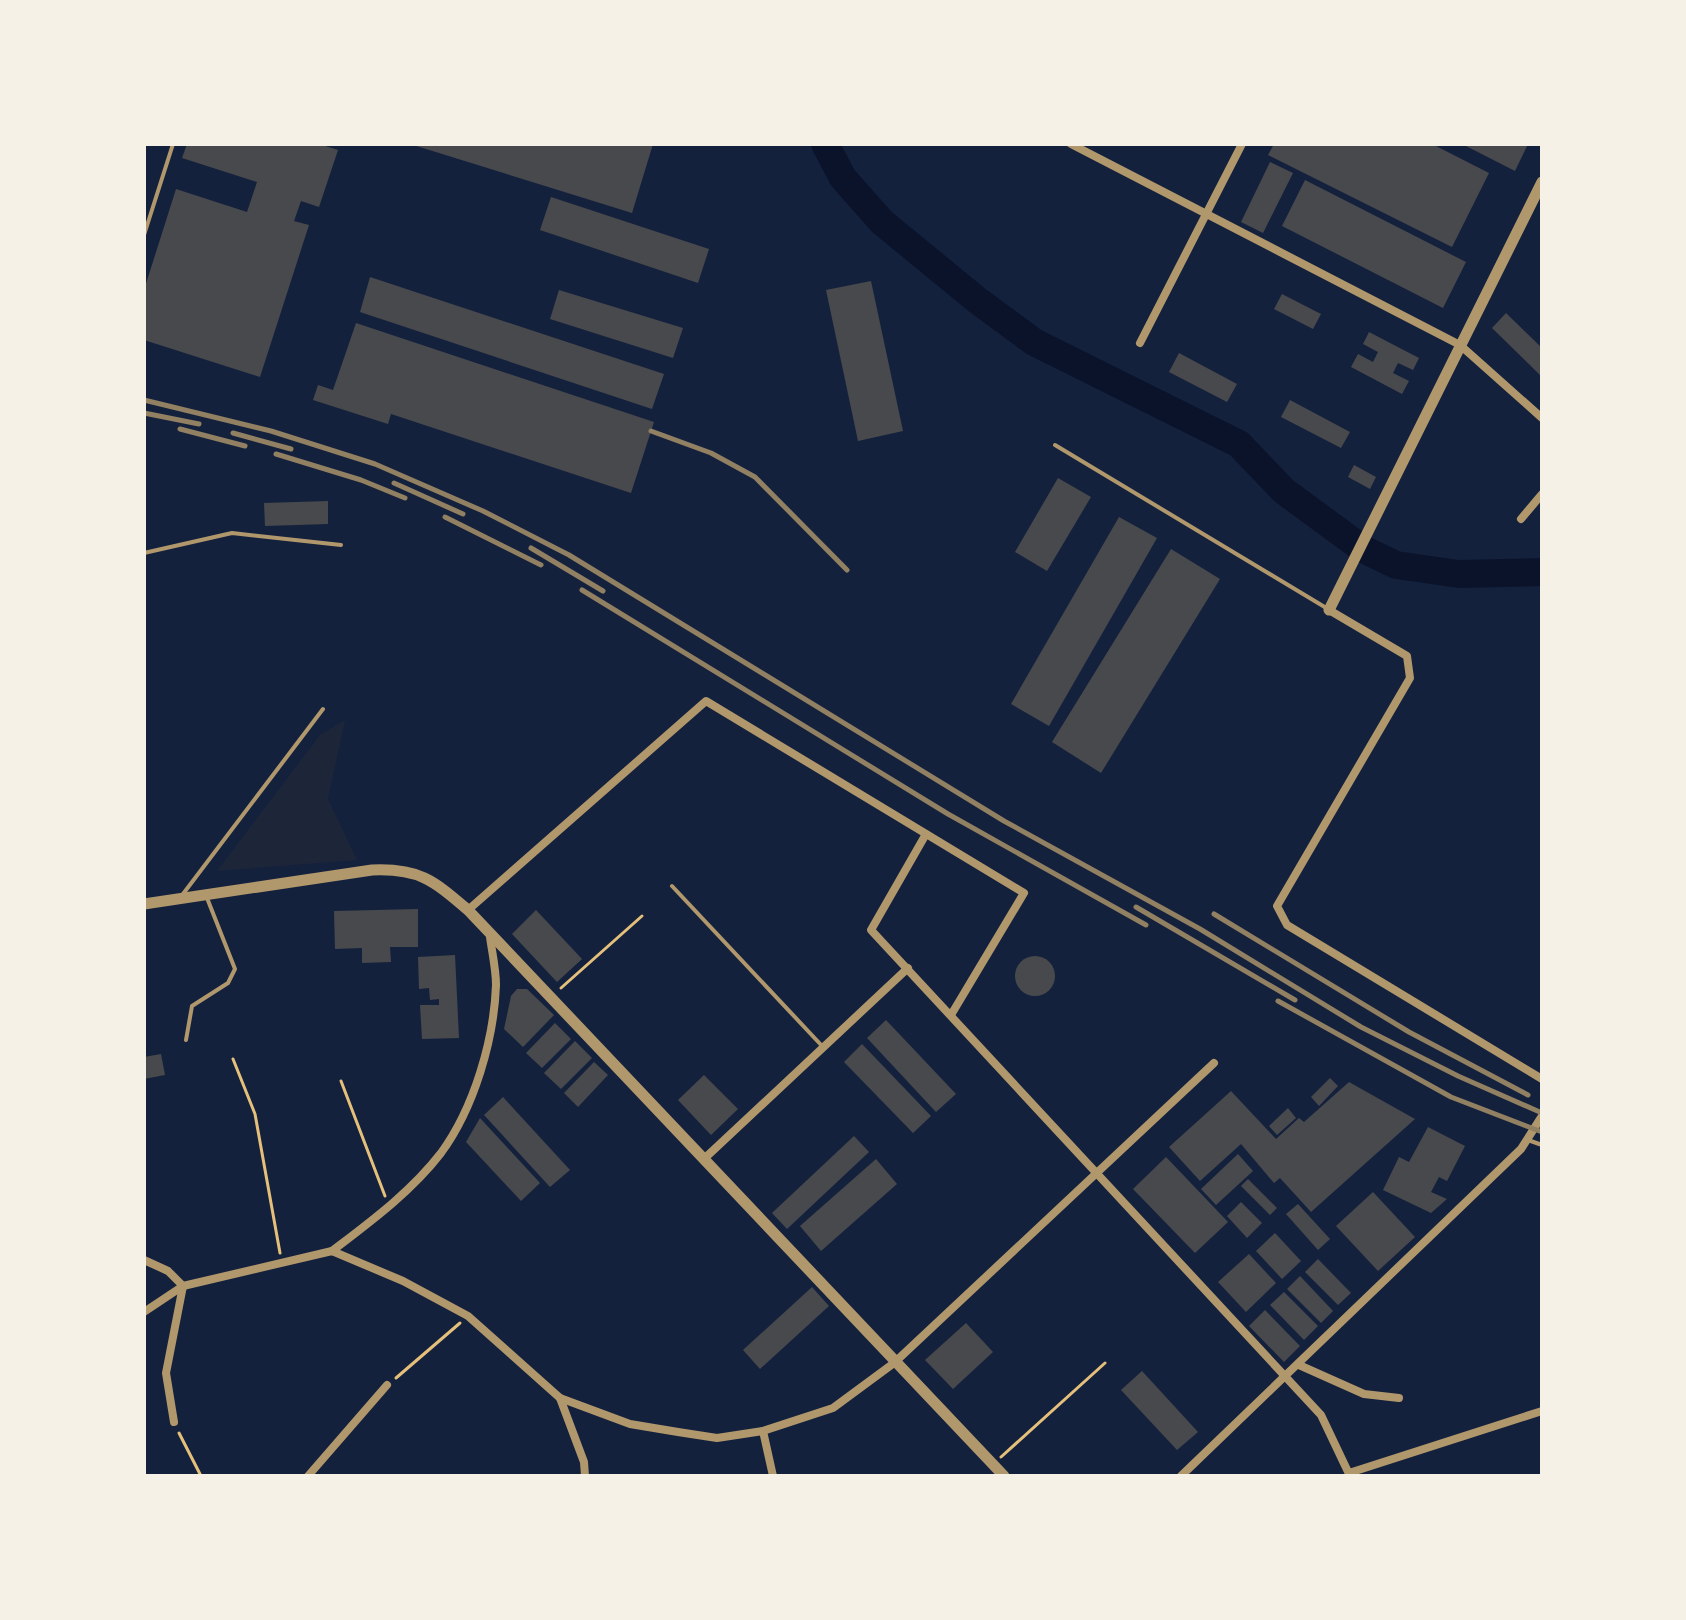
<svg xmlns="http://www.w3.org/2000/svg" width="1686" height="1620" viewBox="0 0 1686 1620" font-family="Commissioner,sans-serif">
	<rect width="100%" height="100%" fill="#14213d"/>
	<!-- green -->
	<path fill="#1d2539" d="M345,720L328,799L357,860L217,871L320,735Z"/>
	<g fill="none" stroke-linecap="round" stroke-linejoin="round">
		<!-- river -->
		<path stroke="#0b132b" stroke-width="28" d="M825,144L843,178L882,222L977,300L1034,342L1239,444L1284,491L1363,549L1396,565L1459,574L1542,572"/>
	</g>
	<!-- building -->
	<g fill="#48494c">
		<path d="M187,144H319L338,150L319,207L301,201L294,221L309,225L260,377L144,340V290L176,189L247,212L257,182L182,158Z"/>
		<path d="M410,144H653L632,213Z"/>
		<path d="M1274,144H1432L1489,173L1452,247L1268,155Z"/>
		<path d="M1462,144H1528L1515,171Z"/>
		<path d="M1270,162L1293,173L1263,233L1241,222Z"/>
		<path d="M1305,180L1466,262L1443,308L1282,226Z"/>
		<path d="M551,197L709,249L698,283L540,230Z"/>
		<path d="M370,277L664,374L652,409L360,312Z"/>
		<path d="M871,281L903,431L858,441L826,290Z"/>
		<path d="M559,290L683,328L673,358L550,319Z"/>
		<path d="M1282,294L1321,314L1313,329L1274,309Z"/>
		<path d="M1506,313L1542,348V377L1492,328Z"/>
		<path d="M356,323L654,422L631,493L391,414L388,424L313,400L318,385L333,390Z"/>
		<path d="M1369,332L1419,358L1413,370L1398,363L1393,373L1409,381L1402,394L1351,367L1358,354L1373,362L1378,352L1363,344Z"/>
		<path d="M1179,353L1237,384L1227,402L1169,372Z"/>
		<path d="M1290,400L1350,432L1341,448L1281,417Z"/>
		<path d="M1354,465L1376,477L1370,489L1348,477Z"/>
		<path d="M1058,478L1091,497L1047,571L1015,552Z"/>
		<path d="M328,501V524L265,526L264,503Z"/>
		<path d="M1119,517L1157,538L1049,726L1011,704Z"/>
		<path d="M1171,549L1220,579L1101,773L1052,742Z"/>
		<path d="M418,909V947H390L391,962L362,963V948L335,949L334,911Z"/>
		<path d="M536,910L582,959L557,982L512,934Z"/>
		<path d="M455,955L459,1038L422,1039L420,1005H439V999L430,1000L429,988L419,989L418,957Z"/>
		<circle cx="1035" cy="976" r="20"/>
		<path d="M517,989H527L554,1015L523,1047L504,1029L511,996Z"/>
		<path d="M886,1020L956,1094L936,1112L867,1038Z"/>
		<path d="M555,1023L571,1039L542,1068L526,1053Z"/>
		<path d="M575,1041L592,1058L561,1089L544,1073Z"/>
		<path d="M862,1044L931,1116L913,1133L844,1062Z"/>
		<path d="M161,1054L165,1075L144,1079V1057Z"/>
		<path d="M594,1062L608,1075L578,1107L564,1093Z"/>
		<path d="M704,1075L738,1109L711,1135L678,1100Z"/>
		<path d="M1330,1078L1338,1086L1319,1106L1311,1097Z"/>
		<path d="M1349,1082L1415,1119L1311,1212L1280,1178L1274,1183L1241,1144L1200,1181L1169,1147L1231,1091L1276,1139L1299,1118L1304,1122Z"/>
		<path d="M503,1097L570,1170L550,1187L484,1115Z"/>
		<path d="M1288,1108L1296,1118L1277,1135L1269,1126Z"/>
		<path d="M480,1118L540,1183L521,1201L466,1142Z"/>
		<path d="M1428,1127L1465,1146L1447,1181L1439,1177L1431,1192L1447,1199L1431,1213L1383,1190L1399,1157L1409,1162Z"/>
		<path d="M854,1136L869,1152L787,1229L772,1213Z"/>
		<path d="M1238,1154L1253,1171L1216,1205L1201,1189Z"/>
		<path d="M1166,1157L1228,1222L1195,1253L1133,1189Z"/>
		<path d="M876,1159L897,1184L821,1251L800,1226Z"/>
		<path d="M1248,1179L1277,1208L1270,1215L1241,1186Z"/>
		<path d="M1373,1192L1415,1237L1378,1271L1336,1226Z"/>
		<path d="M1241,1202L1262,1223L1247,1238L1227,1216Z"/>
		<path d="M1298,1204L1330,1239L1318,1250L1286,1214Z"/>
		<path d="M1275,1233L1301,1261L1282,1279L1256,1251Z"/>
		<path d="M1249,1254L1276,1283L1246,1312L1218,1282Z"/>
		<path d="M1318,1259L1351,1293L1338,1305L1305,1272Z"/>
		<path d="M1300,1276L1333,1311L1321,1323L1287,1289Z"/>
		<path d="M812,1287L829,1306L760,1369L743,1350Z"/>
		<path d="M1284,1292L1318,1326L1304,1340L1270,1305Z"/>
		<path d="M1265,1310L1300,1346L1284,1362L1249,1326Z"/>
		<path d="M966,1323L993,1352L953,1389L925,1360Z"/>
		<path d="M1142,1371L1198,1432L1177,1450L1121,1390Z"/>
	</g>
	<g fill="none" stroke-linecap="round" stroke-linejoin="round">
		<!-- path -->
		<g stroke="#e5c07b" stroke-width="3">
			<path d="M561,988L642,916"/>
			<path d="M233,1059L255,1114L280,1253"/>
			<path d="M341,1081L385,1196"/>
			<path d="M396,1378L460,1323"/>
			<path d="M179,1433L201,1476"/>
			<path d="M1001,1457L1105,1363"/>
		</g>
		<!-- service -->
		<g stroke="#b1986c" stroke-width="4">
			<path d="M144,235L173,144"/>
			<path d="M1055,445L1328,609"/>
			<path d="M144,553L232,533L341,545"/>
			<path d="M672,886L823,1047"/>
			<path d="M183,894L323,709"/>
			<path d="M186,1040L192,1006L228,983L235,969L207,898"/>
			<path d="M1528,1140L1542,1145"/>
		</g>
		<!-- minor -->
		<g stroke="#b1986c" stroke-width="8">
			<path d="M1071,144L1460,345L1542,418"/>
			<path d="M1140,343L1242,144"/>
			<path d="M1521,519L1542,494"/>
			<path d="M1329,610L1407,656L1410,678L1277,906L1287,925L1542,1079"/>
			<path d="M926,834L871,930L1321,1415L1350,1476"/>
			<path d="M468,910L706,701L1024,893L951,1015"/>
			<path d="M705,1158L908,968"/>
			<path d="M332,1251C370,1222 411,1192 441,1153C474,1108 494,1040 496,985C496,969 492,952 490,937"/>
			<path d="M144,1260L168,1271L183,1286L166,1373L174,1422"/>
			<path d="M144,1312L183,1286L332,1251L403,1281L468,1316L560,1398L630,1424L678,1432L717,1438L763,1431L833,1408L894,1363L1214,1063"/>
			<path d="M1299,1365L1364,1394L1399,1398"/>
			<path d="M560,1398L584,1462L585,1476"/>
			<path d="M763,1431L773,1476"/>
			<path d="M1349,1473L1542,1411"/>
			<path d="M308,1476L387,1385"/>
			<path d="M1181,1476L1521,1149L1542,1116"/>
		</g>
		<!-- tertiary -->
		<g stroke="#b1986c" stroke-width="11">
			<path d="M1329,610L1542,182"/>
			<path d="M144,904L372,870C419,868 433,880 468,910L1004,1476"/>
		</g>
		<!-- rail -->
		<g stroke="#918062" stroke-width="5">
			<path d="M144,400L271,431L375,464L483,511L569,555L1004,821L1200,929L1361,1027L1458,1076L1542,1113"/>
			<path d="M144,413L199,424"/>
			<path d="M180,429L245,446"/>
			<path d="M651,431L711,453L755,477L847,570"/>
			<path d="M233,433L291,449"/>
			<path d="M276,454L361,480L405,498"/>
			<path d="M394,483L463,514"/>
			<path d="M445,517L541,565"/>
			<path d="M531,548L603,591"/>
			<path d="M582,590L948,814L1146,925"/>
			<path d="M1136,907L1295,1000"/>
			<path d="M1214,914L1409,1032L1528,1095"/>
			<path d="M1278,1001L1451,1097L1542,1132"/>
		</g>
	</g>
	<!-- border -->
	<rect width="1686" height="1620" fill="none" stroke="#f6f1e7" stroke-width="292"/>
</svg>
